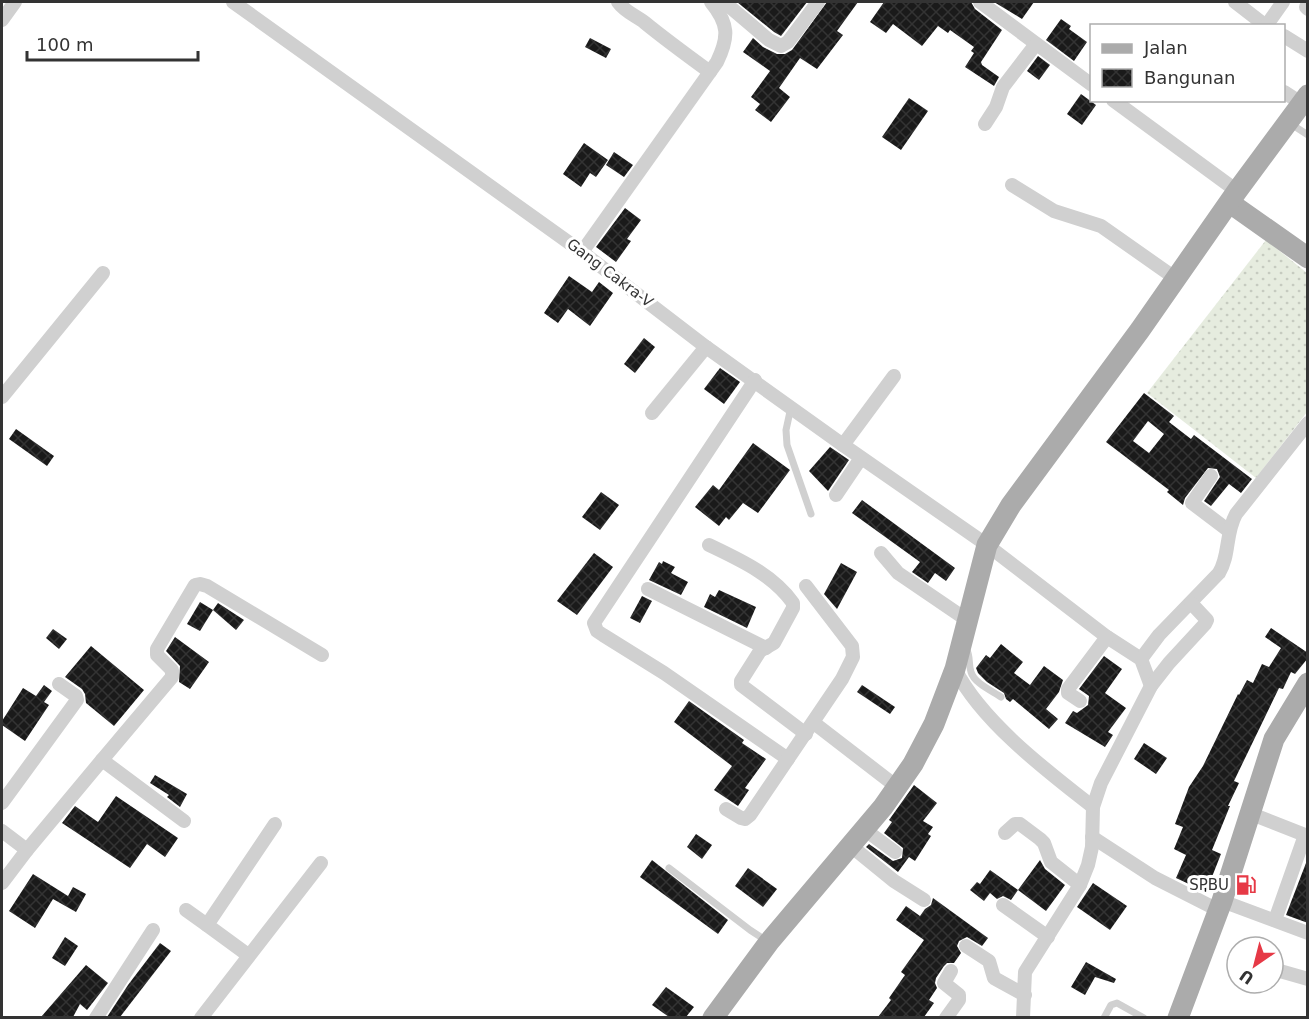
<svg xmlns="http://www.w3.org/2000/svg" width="1309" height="1019" viewBox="0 0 1309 1019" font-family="'DejaVu Sans',sans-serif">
	<defs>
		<pattern id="grass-dots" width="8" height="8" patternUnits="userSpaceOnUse" patternTransform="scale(1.5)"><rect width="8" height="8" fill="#e6ecdf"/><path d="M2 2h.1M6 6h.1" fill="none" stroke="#c6cbc0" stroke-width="1.8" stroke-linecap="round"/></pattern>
		<pattern id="building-cross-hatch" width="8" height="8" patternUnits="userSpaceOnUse" patternTransform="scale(1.5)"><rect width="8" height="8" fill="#1a1a1a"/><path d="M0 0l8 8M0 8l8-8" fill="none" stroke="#333"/></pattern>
	</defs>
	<rect width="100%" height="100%" fill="#fff"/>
	<!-- grass -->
	<path fill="url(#grass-dots)" d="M1266,240L1307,273V412L1256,478L1147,393Z"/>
	<!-- building -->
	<g fill="url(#building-cross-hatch)" fill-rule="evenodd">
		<path d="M737,2H807L781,36L774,32Z"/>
		<path d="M827,2H858L837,31L843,35L817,69L800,58L779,88L790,97L771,122L755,110L760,104L751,97L770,71L743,52L753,38L763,47L777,54H785L792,50Z"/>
		<path d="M884,2H971L975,9L1002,30L981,62L982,65L999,77L994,86L965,67L974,53L971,51L974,47L950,30L948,33L938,26L922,46L893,24L886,33L870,22Z"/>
		<path d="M994,2H1034L1022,19Z"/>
		<path d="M1061,19L1071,26L1069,29L1087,42L1074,61L1046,40Z"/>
		<path d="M590,38L611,49L606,58L585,47Z"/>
		<path d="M1038,56L1050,65L1039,80L1027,71Z"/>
		<path d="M1081,94L1096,105L1082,125L1067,114Z"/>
		<path d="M909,98L928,111L901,150L882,137Z"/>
		<path d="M584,143L608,160L596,177L590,173L581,187L563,174Z"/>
		<path d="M614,152L633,165L624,177L606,165Z"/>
		<path d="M625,208L641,220L627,239L631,241L616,262L596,247Z"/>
		<path d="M569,276L592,292L599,282L613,293L590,326L568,309L558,323L544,313Z"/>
		<path d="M644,338L655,347L635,373L624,364Z"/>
		<path d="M720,368L740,382L724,404L704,389Z"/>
		<path d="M1144,393L1174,416L1169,422L1191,439L1194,435L1252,479L1241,493L1229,484L1211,506L1204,501L1220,477L1217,469L1208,468L1185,498L1183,505L1167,492L1169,490L1106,442ZM1148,421L1164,434L1149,453L1133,441Z"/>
		<path d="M16,429L54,456L47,466L9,439Z"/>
		<path d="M753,443L790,470L758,513L743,503L729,520L726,517L719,526L695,507L713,485L719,490Z"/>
		<path d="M830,447L849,460L828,491L809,471Z"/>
		<path d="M601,492L619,505L600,530L582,517Z"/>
		<path d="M862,500L955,568L946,581L935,573L928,583L912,572L920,562L852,513Z"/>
		<path d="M594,553L613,567L577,615L557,601Z"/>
		<path d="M663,561L675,567L671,573L688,582L681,595L649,580L659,562L662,564Z"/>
		<path d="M841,563L857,572L837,609L824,594Z"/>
		<path d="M719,590L756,607L747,628L704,607L710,594L715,597Z"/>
		<path d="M642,596L652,601L640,623L630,618Z"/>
		<path d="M200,602L213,610L200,631L187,624Z"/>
		<path d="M218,603L244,620L236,630L213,610Z"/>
		<path d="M1271,628L1308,653V658L1295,674L1291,672L1283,689L1279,688L1234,781L1239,783L1228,806H1230L1212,850L1221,854L1206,892L1176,878L1186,855L1174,849L1183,827L1175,824L1189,787L1203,766L1238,694L1239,695L1247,680L1253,683L1262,664L1269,667L1281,648L1265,637Z"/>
		<path d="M53,629L67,639L59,649L46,638Z"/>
		<path d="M175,637L209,662L190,689L179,682L180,666L166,651Z"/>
		<path d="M1001,644L1023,662L1014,673L1030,685L1044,666L1063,680L1059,692L1046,709L1058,719L1049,729L1013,699L1010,702L1006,699L1004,693L987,682L978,673L976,668L986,655L990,658Z"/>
		<path d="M91,646L144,690L114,726L86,703L85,694L82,689L65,677Z"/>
		<path d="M1104,656L1122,669L1105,693L1126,708L1108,732L1113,735L1105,747L1065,723L1073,711L1077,713L1088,705L1089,696L1079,689Z"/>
		<path d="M44,685L52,691L44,702L49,705L25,741L2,725V721L23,688L36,696Z"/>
		<path d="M862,685L895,707L890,714L857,692Z"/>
		<path d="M689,701L744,740L742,743L766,759L745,788L749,790L738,806L714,790L732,766L674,722Z"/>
		<path d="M1144,743L1167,758L1156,774L1134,759Z"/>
		<path d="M155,775L187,794L180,807L167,797L169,795L150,783Z"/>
		<path d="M914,785L937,803L923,821L933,827L928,834L931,836L915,861L909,857L898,872L866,847L869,844L893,861L902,858L903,848L884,833L892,822L889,820Z"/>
		<path d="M116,796L178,838L165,857L147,844L130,868L62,823L75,806L98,822Z"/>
		<path d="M696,834L712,845L702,859L687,847Z"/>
		<path d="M652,860L728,920L718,934L640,877Z"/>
		<path d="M1040,860L1045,869L1065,885L1046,911L1018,890L1011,900L1003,896L997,899L990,893L984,901L970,890L977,882L980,884L990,870L1018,890Z"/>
		<path d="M1306,863H1308V923L1286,915Z"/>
		<path d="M748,868L777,889L763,907L735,886Z"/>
		<path d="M33,874L68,896L73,887L86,894L76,912L53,899L35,928L9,911Z"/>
		<path d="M1093,883L1127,906L1110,930L1077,907Z"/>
		<path d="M933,898L988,938L982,946L967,937L959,941L957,946L961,953L954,963H947L944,966L936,978L935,983L937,988L929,1000L934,1003L924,1017H878L891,1000L889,998L905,975L901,972L924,940L896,920L906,906L920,916L925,909L931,905Z"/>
		<path d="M65,937L78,946L65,966L52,958Z"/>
		<path d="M160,943L171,951L120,1017H107L128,985Z"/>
		<path d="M1086,962L1116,979L1114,983L1095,977L1085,995L1071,987Z"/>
		<path d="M86,965L108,983L87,1010L80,1004L73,1017H41Z"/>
		<path d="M666,987L694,1007L686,1017H669L652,1005Z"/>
	</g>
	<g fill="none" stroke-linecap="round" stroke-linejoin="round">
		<!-- lane -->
		<g stroke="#d0d0d0" stroke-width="7">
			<path d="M1291,124L1308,135"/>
			<path d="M791,407L786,430L787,445L811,514"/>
			<path d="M966,648C971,657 968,663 971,672C974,683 992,691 1001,697"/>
			<path d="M669,868L750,930L767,941"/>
			<path d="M1104,1018L1111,1005L1117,1003L1144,1018"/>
		</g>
		<!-- street -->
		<g stroke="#d0d0d0" stroke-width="14">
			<path d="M233,2L582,252L706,347L843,445L987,545L1107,637L1141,659L1151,686"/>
			<path d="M618,2C625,12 635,15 644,22C666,40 688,56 710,72"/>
			<path d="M724,2L769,40L781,46L788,42L818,2"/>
			<path d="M980,2L1092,85"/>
			<path d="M1235,2L1266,26"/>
			<path d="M1306,7L1308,9"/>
			<path d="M2,20L15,2"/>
			<path d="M1266,26L1283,2"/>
			<path d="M1284,36L1308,51"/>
			<path d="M1284,92L1301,103"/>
			<path d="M1113,100L1237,191"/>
			<path d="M985,124L996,107L1003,87L1036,44"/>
			<path d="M1012,185L1054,211L1101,226L1175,278"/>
			<path d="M582,252L717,62C729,37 729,24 711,2"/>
			<path d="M755,380L594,623L597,631L603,635L664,673L788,759"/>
			<path d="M2,397L103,273"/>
			<path d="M652,413L706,347"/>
			<path d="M843,445L894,376"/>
			<path d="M1211,476L1192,503L1229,531"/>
			<path d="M836,495L861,458"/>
			<path d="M709,545C740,560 772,574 793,603V608L774,643L760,651L741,681V685L806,734"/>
			<path d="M881,553L898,573L967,620"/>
			<path d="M648,589L766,648"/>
			<path d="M1141,659L1159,635L1219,573C1230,555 1225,534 1236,514L1308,423"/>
			<path d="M955,669C982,722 1047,771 1093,807"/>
			<path d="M1080,701L1068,693V689L1107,637"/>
			<path d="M814,723L897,787"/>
			<path d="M102,760L172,677V670L157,655V649L195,585L200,584L207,586L322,655"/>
			<path d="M2,803L77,700L76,696L59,684"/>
			<path d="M726,809L741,818L745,819L750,815L842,679L853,657L852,646L806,586"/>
			<path d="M1249,813L1305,835"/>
			<path d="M864,829L895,852"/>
			<path d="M2,831L27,850L102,760L184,821"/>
			<path d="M1005,833L1015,824H1020L1040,839L1044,843L1051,862L1080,885"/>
			<path d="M1092,837L1155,878L1218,910"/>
			<path d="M851,846L894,881L924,900"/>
			<path d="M2,883L27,850"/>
			<path d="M1222,901L1308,933"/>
			<path d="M1003,905L1048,937"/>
			<path d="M186,910L207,925"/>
			<path d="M1275,920L1305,835L1308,836"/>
			<path d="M966,946L989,961L994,978L1025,995"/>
			<path d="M248,955L207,925L275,824"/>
			<path d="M1273,969L1308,979"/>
			<path d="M96,1018L153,930"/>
			<path d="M201,1018L321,863"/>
			<path d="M946,1018L959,1000V995L944,983L951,971"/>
			<path d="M1023,1018L1025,972L1080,885L1088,865L1092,847L1093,807L1101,783L1151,686L1169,663L1205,624L1207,620L1191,603"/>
		</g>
		<!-- primary -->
		<g stroke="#ababab" stroke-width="21">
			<path d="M1230,203L1308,258"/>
			<path d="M713,1018L769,942L883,807L913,764L934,724L955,669L987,545L1011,505L1140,330L1237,191L1308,95"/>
			<path d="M1178,1018L1222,901L1274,739L1308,683"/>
		</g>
	</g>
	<!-- icons -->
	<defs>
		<g id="fuel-bare" transform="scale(1.62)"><path d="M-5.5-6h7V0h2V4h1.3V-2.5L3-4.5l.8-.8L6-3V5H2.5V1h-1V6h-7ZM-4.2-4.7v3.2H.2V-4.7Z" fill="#e63946" stroke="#fff" stroke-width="2.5" paint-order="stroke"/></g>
	</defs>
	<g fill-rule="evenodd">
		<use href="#fuel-bare" x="1246" y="885"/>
	</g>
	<g text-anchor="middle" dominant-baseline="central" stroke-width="6" stroke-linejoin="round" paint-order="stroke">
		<!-- street labels -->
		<g font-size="15" fill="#333" stroke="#fff">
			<text transform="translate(610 273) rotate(37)">Gang Cakra-V</text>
		</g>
		<!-- poi labels -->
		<g font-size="15" fill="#333" stroke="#fff" text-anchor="end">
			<text x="1229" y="885">SPBU</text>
		</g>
	</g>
	<!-- border -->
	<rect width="1309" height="1019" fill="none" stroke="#333333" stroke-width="6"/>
	<!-- legend -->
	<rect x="1090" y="24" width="195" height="78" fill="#ffffff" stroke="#adadad" stroke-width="1.5"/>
	<rect x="1102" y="44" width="30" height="9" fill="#ababab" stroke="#adadad" stroke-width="1.5"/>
	<text x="1144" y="54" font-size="18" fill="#333333">Jalan</text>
	<rect x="1102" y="69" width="30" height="18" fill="url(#building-cross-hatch)" stroke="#adadad" stroke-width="1.5"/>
	<text x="1144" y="84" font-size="18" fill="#333333">Bangunan</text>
	<!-- north arrow -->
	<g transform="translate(1255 965) rotate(215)"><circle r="28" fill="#ffffff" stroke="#adadad" stroke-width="1.5"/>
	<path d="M0-4.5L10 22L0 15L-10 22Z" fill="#e63946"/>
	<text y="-9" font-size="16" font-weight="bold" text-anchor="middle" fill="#333333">U</text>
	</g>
	<!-- scale -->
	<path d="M27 51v9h171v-9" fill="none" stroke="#333333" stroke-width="3"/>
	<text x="36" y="51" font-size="18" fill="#333333" stroke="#ffffff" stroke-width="4.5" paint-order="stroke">100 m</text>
</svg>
